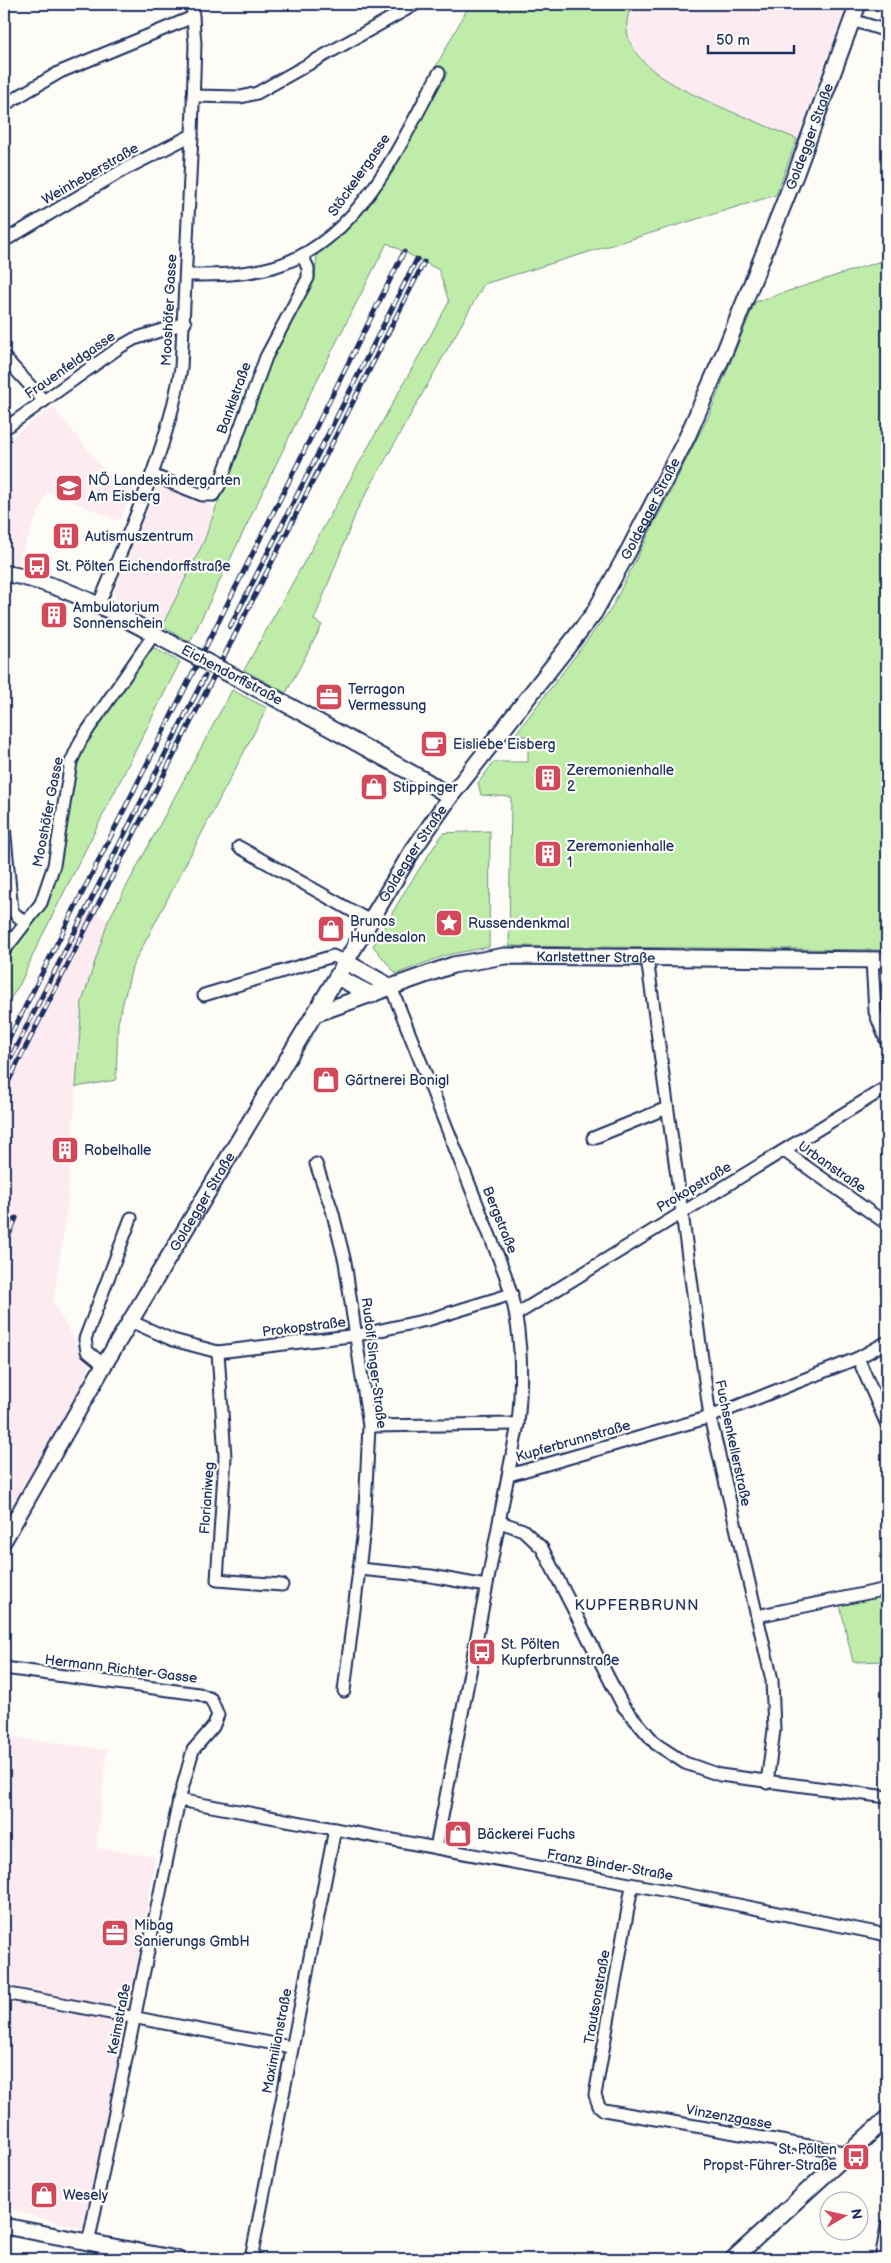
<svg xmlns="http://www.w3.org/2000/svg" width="891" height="2263" viewBox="0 0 891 2263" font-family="'Balsamiq Sans',sans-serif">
	<rect width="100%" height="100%" fill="#fdfcf7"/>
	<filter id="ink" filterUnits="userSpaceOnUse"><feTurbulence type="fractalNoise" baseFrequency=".02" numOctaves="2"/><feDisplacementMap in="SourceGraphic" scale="10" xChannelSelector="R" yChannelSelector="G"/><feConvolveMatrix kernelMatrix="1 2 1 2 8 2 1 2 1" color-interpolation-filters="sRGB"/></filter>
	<g filter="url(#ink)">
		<!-- built -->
		<g fill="#fcebf0">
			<path d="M632,4H847L797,139L687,92L661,78L642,60L632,44L626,29V17Z"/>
			<path d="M53,407L106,473L135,485L120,521L47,491L17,565L4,564V443Z"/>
			<path d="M158,484L217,508L204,541L162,626L123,605L115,598L114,590Z"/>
			<path d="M85,907L108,921L82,1002L67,1208L53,1303L90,1366L88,1373L4,1525V1056Z"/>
			<path d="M4,1736L107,1750L96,1848L155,1857L127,2026L85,2229L4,2208Z"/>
		</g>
		<!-- green -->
		<g fill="#c0eca9" stroke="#6e8e84">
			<path d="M470,4H632C605,62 690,93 730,111C753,120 775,130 797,139L776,195L484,284L357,510L314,620L322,625L286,693L244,670L449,302L439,270L387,243L311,392L190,642L162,626L204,541L269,360L315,278L317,253C378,211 411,138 445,74L435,68Z"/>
			<path d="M887,259V950L509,946L511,797L481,795L478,783L494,762H528V736H514L611,609L709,415L755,302Z"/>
			<path d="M151,647L180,662L38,944L20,984L4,1008V957L21,939L40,913L74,763L86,739Z"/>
			<path d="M232,690L267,708L132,967L118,1023L116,1080L76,1087L82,1002L108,921Z"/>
			<path d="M490,831L489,947L446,955L396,974L373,946L405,891L443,833Z"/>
			<path d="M887,1594V1661L853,1662L840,1605Z"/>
		</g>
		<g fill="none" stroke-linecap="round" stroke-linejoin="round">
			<!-- street casing -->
			<g stroke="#1b2f5e" stroke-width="15">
				<g id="street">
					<path d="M852,20L887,31"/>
					<path d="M193,96L241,97L257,93L416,4"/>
					<path d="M4,105L60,72L193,17"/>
					<path d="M4,241L123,170L192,135"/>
					<path d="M187,275C216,275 245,275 273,267C359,243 400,144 439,73"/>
					<path d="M4,357L44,401"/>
					<path d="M4,429L120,347L134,339L185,323"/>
					<path d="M152,475L202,495H213L219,486L266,357L308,278V268L302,255"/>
					<path d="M99,604C131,527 167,451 181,368L192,135L195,44L192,4"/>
					<path d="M4,826L12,911L24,922"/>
					<path d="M239,847L370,921"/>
					<path d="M4,951L41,903L54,865L71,762L81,740L154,634"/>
					<path d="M647,958L710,1417L772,1680L774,1730L767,1783"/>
					<path d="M872,960L875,1012L887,1043"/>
					<path d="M391,987L505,1274C522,1323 523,1372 518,1424L436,1848"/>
					<path d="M204,995L333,956L346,962"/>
					<path d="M593,1138L667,1108"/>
					<path d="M784,1151L887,1224"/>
					<path d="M316,1164L332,1210L345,1262L369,1426L364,1529L344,1691"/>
					<path d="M517,1314L887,1087"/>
					<path d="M130,1321L173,1340L218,1352L358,1335L427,1320L512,1294"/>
					<path d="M218,1352L225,1457L217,1580L282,1585"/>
					<path d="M858,1358L887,1425"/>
					<path d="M104,1365L87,1351L85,1339L131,1218"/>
					<path d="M369,1426L518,1424"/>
					<path d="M509,1475L710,1417L858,1358L887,1342"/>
					<path d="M500,1522L523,1530L542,1548L623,1706L656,1744L685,1763L720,1775L887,1797"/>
					<path d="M359,1569L431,1576L486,1586"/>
					<path d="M757,1616L887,1589"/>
					<path d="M4,1668L199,1694L211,1699L218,1715L213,1727L193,1750L179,1800L88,2244"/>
					<path d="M179,1800L689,1895L887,1935"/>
					<path d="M632,1886L595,2095L599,2106L604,2110L849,2153"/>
					<path d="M4,1993L291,2047"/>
					<path d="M251,2259L335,1829"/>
					<path d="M881,2259L887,2226"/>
				</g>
			</g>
			<!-- secondary casing -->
			<g stroke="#1b2f5e" stroke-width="19">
				<g id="secondary">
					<path d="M4,573C62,583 111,611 163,639"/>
					<path d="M273,697L426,781L450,797"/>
					<path d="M346,962L391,987"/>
					<path d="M337,977L372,995"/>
					<path id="s1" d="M315,1014L453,965L505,956L887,960"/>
					<path id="s2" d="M4,1540L104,1365L411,853L450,797L594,613L629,550L687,437L724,353L796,173L858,4"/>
					<path d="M4,2226L177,2259"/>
					<path d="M733,2259L887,2118"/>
				</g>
			</g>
			<!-- street -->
			<use href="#street" stroke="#fdfcf7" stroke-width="11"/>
			<!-- secondary -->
			<use href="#secondary" stroke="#fdfcf7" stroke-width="15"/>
			<!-- rail casing -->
			<g stroke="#1b2f5e" stroke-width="5">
				<g id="rail">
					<path d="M230,627L417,259"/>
					<path d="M4,1049L404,252"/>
					<path d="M4,1071L205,676"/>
					<path d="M4,1090L424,262"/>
					<path d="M4,1247L16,1218"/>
				</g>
			</g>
			<!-- rail -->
			<use href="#rail" stroke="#fdfcf7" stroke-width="3" stroke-dasharray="9" stroke-linecap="butt"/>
			<!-- secondary-bridge casing -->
			<g stroke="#1b2f5e" stroke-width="19" stroke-linecap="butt">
				<path id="secondary-bridge" d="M163,639L273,697"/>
			</g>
			<!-- secondary-bridge -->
			<use href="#secondary-bridge" stroke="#fdfcf7" stroke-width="15"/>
		</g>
	</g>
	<!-- icons -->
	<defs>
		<g id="school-square" transform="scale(1.4375)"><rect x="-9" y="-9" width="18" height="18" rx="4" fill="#d1495b" stroke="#fdfcf7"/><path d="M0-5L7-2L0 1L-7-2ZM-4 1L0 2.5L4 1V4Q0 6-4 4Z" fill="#fff"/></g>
		<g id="building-square" transform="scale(1.4375)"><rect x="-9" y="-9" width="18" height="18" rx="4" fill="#d1495b" stroke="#fdfcf7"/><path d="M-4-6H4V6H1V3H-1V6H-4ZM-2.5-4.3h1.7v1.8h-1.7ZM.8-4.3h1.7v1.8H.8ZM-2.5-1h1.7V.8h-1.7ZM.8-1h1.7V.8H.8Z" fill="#fff"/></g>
		<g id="bus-square" transform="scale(1.4375)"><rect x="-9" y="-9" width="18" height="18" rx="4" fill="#d1495b" stroke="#fdfcf7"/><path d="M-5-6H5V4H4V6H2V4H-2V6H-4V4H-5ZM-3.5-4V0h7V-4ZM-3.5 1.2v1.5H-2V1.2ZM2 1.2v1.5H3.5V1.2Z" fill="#fff"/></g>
		<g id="office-square" transform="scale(1.4375)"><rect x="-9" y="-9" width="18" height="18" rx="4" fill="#d1495b" stroke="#fdfcf7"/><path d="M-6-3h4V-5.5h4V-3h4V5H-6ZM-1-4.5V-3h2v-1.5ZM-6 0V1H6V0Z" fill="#fff"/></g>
		<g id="cafe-square" transform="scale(1.4375)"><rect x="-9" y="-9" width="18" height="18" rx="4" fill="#d1495b" stroke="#fdfcf7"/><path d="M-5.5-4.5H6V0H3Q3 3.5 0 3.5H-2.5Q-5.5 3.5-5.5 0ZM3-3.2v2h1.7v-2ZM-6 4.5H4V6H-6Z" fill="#fff"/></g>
		<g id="shop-square" transform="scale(1.4375)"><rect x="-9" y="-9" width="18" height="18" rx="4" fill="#d1495b" stroke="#fdfcf7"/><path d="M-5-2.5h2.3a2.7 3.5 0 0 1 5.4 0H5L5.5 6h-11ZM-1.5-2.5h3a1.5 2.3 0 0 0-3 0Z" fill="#fff"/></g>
		<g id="sight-square" transform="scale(1.4375)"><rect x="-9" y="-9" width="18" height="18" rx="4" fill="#d1495b" stroke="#fdfcf7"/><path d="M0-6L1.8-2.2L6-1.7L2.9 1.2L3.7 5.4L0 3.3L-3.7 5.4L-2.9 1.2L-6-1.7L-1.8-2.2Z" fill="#fff"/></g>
	</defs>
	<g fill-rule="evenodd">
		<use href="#school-square" x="69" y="488"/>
		<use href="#building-square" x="66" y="536"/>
		<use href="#bus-square" x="37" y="566"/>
		<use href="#building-square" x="54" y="615"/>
		<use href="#office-square" x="329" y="697"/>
		<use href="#cafe-square" x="434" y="744"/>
		<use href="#building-square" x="548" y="778"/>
		<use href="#shop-square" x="374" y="787"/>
		<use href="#building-square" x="548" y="854"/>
		<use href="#sight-square" x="449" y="923"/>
		<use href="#shop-square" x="331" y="929"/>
		<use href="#shop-square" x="326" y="1080"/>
		<use href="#building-square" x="65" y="1150"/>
		<use href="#bus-square" x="482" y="1652"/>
		<use href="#shop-square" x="458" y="1834"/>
		<use href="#office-square" x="115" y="1933"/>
		<use href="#bus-square" x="856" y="2157"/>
		<use href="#shop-square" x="44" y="2195"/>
	</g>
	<g text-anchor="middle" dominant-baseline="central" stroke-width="4.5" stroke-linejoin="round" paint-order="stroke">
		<!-- street labels -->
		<g font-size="14" fill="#1b2f5e" stroke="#fdfcf7">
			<text stroke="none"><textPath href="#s2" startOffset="1624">Goldegger Straße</textPath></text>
			<text transform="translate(90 174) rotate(-30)">Weinheberstraße</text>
			<text transform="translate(359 175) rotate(-55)">Stöckelergasse</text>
			<text transform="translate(169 310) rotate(-87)">Mooshöfer Gasse</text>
			<text transform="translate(70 365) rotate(-35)">Frauenfeldgasse</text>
			<text transform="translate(234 398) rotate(-70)">Banklstraße</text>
			<text stroke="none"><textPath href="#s2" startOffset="1219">Goldegger Straße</textPath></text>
			<text transform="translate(232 675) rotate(28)">Eichendorffstraße</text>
			<text transform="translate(48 812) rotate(-79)">Mooshöfer Gasse</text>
			<text stroke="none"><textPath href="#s2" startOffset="799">Goldegger Straße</textPath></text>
			<text stroke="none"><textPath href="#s1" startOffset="290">Karlstettner Straße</textPath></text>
			<text transform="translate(832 1167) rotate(35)">Urbanstraße</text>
			<text transform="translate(694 1187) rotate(-31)">Prokopstraße</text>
			<text stroke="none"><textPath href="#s2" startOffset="392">Goldegger Straße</textPath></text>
			<text transform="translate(500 1220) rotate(68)">Bergstraße</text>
			<text transform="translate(304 1327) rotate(-7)">Prokopstraße</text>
			<text transform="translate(374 1363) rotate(83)">Rudolf Singer-Straße</text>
			<text transform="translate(573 1441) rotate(-16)">Kupferbrunnstraße</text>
			<text transform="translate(733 1443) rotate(78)">Fuchsenkellerstraße</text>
			<text transform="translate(207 1498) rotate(-86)">Florianiweg</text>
			<text transform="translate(121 1669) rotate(7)">Hermann Richter-Gasse</text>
			<text transform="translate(610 1865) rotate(10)">Franz Binder-Straße</text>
			<text transform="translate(597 1997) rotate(-80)">Trautsonstraße</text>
			<text transform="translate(119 2019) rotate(-79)">Keimstraße</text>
			<text transform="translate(277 2041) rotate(-79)">Maximilianstraße</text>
			<text transform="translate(729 2117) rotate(10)">Vinzenzgasse</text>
		</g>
		<!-- poi labels -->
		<g font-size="14" fill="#1b2f5e" stroke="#fdfcf7" text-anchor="start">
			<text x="88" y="480">NÖ Landeskindergarten<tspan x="88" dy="16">Am Eisberg</tspan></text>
			<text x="85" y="536">Autismuszentrum</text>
			<text x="56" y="566">St. Pölten Eichendorffstraße</text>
			<text x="73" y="607">Ambulatorium<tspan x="73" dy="16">Sonnenschein</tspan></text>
			<text x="348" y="689">Terragon<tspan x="348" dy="16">Vermessung</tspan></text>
			<text x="453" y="744">Eisliebe Eisberg</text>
			<text x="567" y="770">Zeremonienhalle<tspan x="567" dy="16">2</tspan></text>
			<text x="393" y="787">Stippinger</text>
			<text x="567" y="846">Zeremonienhalle<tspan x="567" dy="16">1</tspan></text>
			<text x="350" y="921">Brunos<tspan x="350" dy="16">Hundesalon</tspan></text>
			<text x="468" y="923">Russendenkmal</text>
			<text x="345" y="1080">Gärtnerei Bonigl</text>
			<text x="84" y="1150">Robelhalle</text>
			<text x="501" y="1644">St. Pölten<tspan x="501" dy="16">Kupferbrunnstraße</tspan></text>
			<text x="477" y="1834">Bäckerei Fuchs</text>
			<text x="134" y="1925">Mibag<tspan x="134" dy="16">Sanierungs GmbH</tspan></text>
			<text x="837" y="2149" text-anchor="end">St. Pölten<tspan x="837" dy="16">Propst-Führer-Straße</tspan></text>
			<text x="63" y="2195">Wesely</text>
		</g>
		<!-- neighbourhood labels -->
		<g font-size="15" letter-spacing="1" fill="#1b2f5e" stroke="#fdfcf7">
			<text x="637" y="1605">KUPFERBRUNN</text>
		</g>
	</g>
	<!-- margin -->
	<rect width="891" height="2263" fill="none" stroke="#fdfcf7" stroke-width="20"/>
	<rect x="10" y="10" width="871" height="2243" fill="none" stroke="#1b2f5e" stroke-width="2" filter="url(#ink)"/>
	<!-- north arrow -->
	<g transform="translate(844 2216) rotate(81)"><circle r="24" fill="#fdfcf7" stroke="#a3aaba"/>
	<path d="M0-4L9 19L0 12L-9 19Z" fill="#d1495b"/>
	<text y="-8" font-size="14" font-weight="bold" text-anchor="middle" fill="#1b2f5e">N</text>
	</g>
	<!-- scale -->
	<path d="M708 45v8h86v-8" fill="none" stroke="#1b2f5e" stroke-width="2.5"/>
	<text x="716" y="45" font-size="15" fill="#1b2f5e" stroke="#fdfcf7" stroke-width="4" paint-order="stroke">50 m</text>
</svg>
